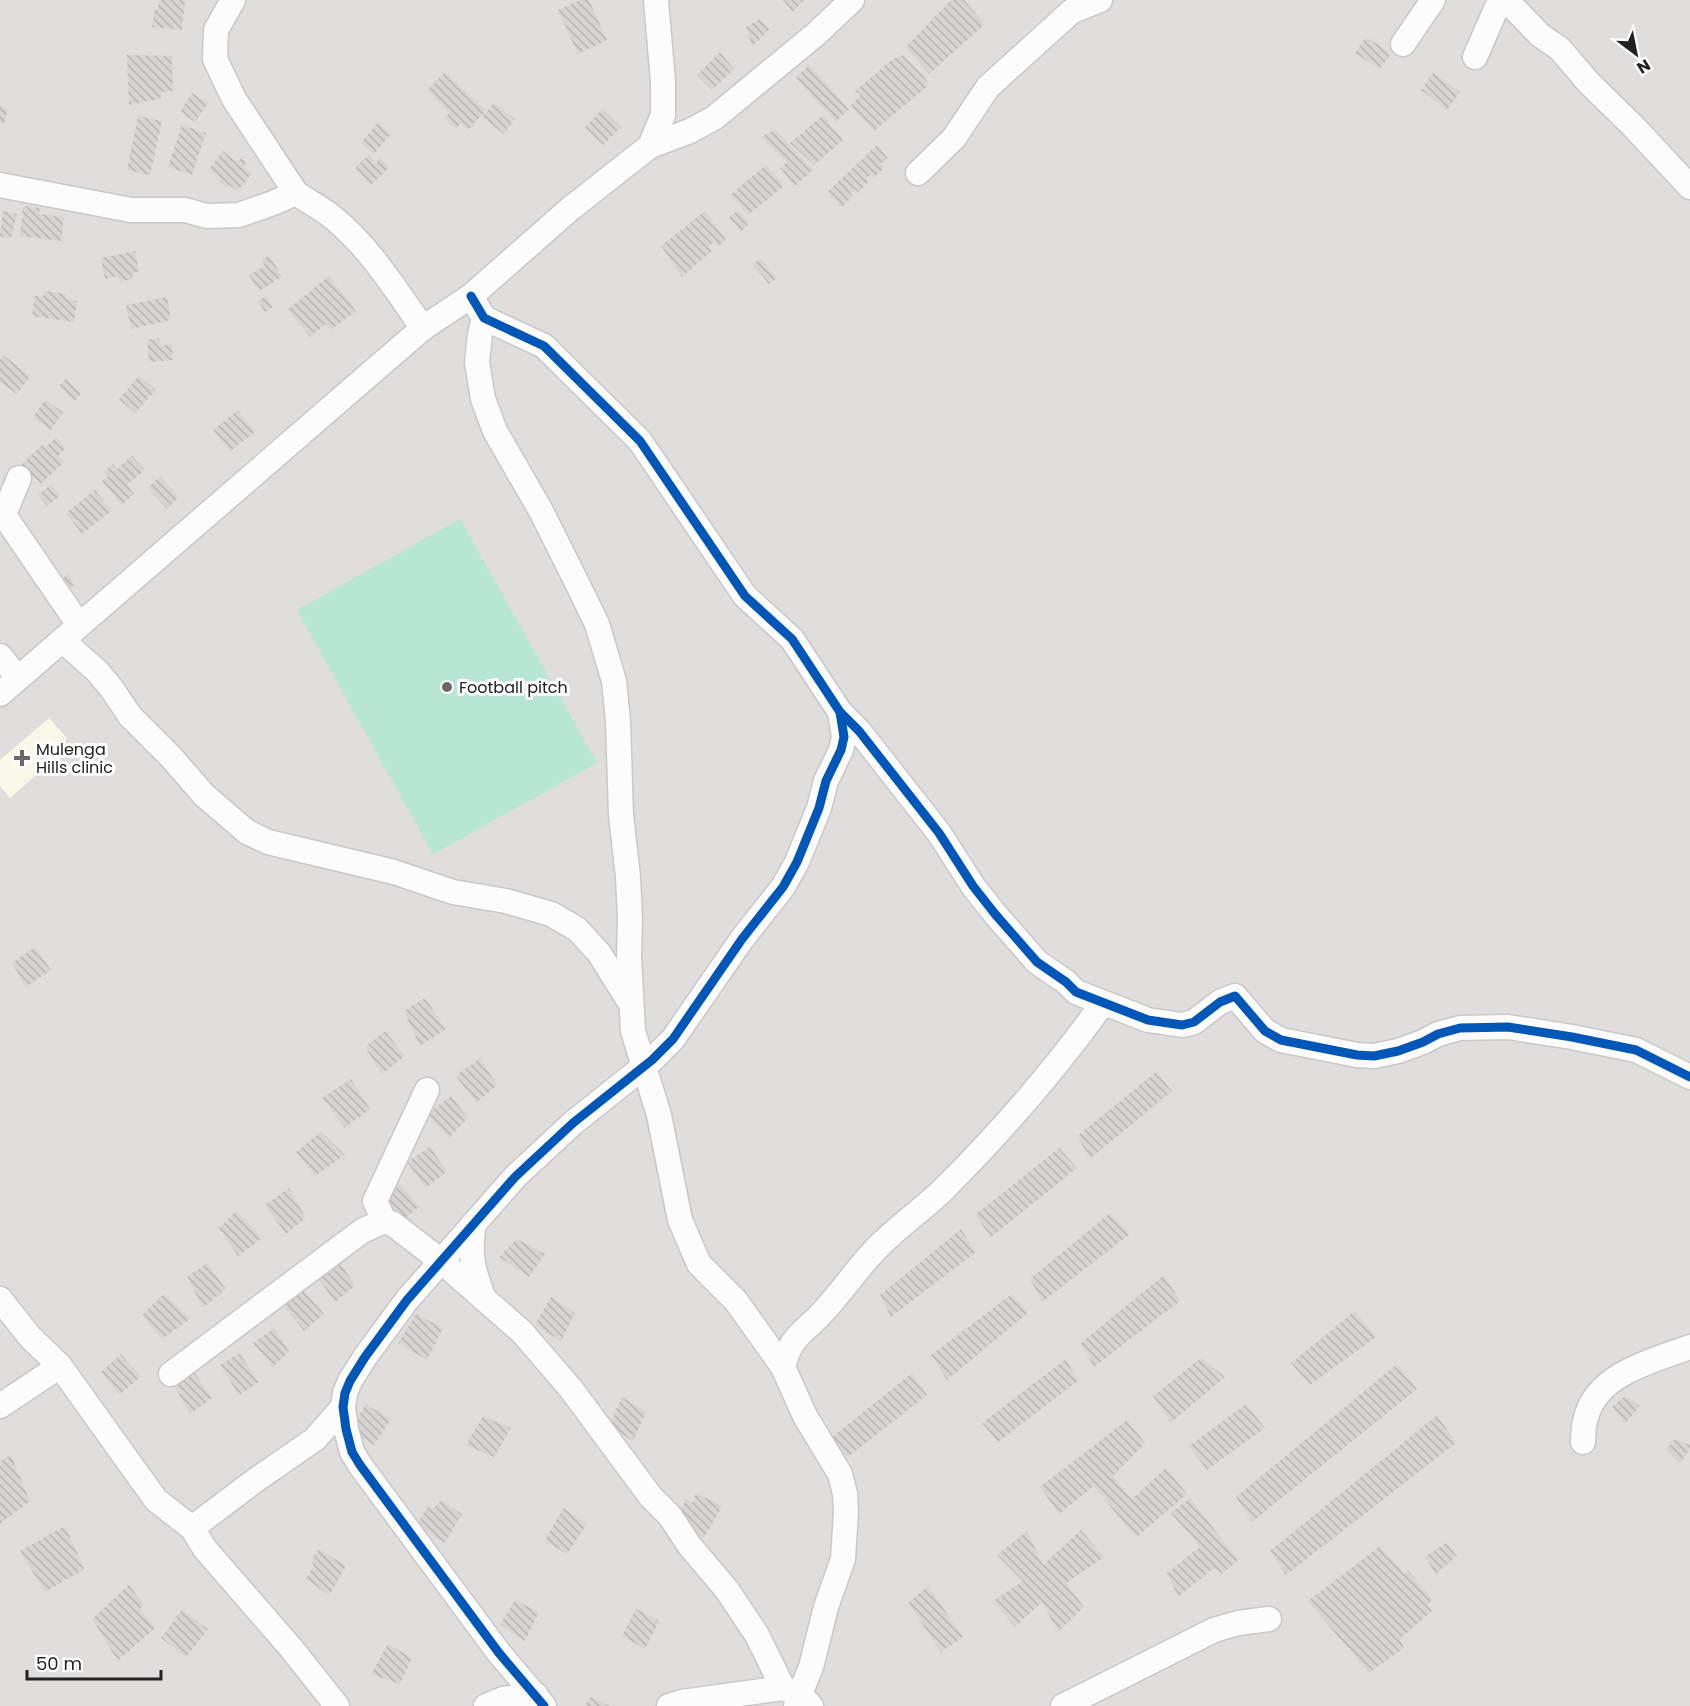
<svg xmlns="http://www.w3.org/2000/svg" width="1690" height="1706" viewBox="0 0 1690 1706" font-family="Poppins,sans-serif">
	<defs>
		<pattern id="building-back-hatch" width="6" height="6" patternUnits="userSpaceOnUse" patternTransform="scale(1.5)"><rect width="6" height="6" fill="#d7d4d2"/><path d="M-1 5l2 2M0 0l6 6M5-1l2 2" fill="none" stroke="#b8b6b4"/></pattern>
	</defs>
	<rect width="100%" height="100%" fill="#f0eeeb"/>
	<!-- residential -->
	<rect fill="#dfdedc" x="0" y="0" width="1690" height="1706"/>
	<!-- education -->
	<path fill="#f8f7e8" d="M49,718L67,738L61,745L65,750L48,763L43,755L36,762L43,769L10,798L0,786V760Z"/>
	<!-- pitch -->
	<path fill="#b7e6d2" d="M460,519L597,763L433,854L297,610Z"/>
	<!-- building -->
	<g fill="url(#building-back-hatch)">
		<path d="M159,0H185L182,30L152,27L155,9H158Z"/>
		<path d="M580,0H589L607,40L578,54L558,10Z"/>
		<path d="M783,0H804L793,12Z"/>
		<path d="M951,0H964L985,24L929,74L906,47Z"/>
		<path d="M760,19L770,29L752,46L746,27Z"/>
		<path d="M1366,37L1391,53L1380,69L1355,53Z"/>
		<path d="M720,52L734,69L712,90L697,75Z"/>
		<path d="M127,55L172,56L173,91L162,92L160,99L129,105Z"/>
		<path d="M903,55L923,75L929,85L874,131L851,105L861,95L855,91L893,59Z"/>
		<path d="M809,65L849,109L836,122L796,78Z"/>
		<path d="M445,72L486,111L468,130L461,123L456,129L444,118L450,113L427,90Z"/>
		<path d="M1433,73L1460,92L1447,110L1421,90Z"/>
		<path d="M192,93L208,103L195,122L180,112Z"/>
		<path d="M494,103L515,119L504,134L482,117Z"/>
		<path d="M0,106L8,109L4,124L0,123Z"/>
		<path d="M603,109L621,127L603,145L585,127Z"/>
		<path d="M823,115L843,140L814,165L790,143Z"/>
		<path d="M138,116L162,121L150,175L127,170Z"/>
		<path d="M378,123L391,134L374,154L361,143Z"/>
		<path d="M182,125L206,133L192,175L168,167Z"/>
		<path d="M775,129L813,170L795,186L780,168L787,162L761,137Z"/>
		<path d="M877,145L888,158L881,164L885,167L873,179L872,174L866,178L868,182L858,193L855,189L850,193L853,196L842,207L827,192Z"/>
		<path d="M223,151L237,162L241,158L247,162L243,167L252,173L238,191L229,185L227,188L219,182L221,179L209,169Z"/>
		<path d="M369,155L375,163L381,158L389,168L371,185L355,168Z"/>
		<path d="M766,165L784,186L748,215L730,195Z"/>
		<path d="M23,206L40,208L39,214L64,217L61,241L20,236Z"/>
		<path d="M738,210L749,223L742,231L729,218Z"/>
		<path d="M3,211L17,214L11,238L0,236Z"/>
		<path d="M705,211L726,240L718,246L715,241L708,246L712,251L682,277L661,246Z"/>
		<path d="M135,251L139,272L132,273L133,279L120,282L118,276L105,279L101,258Z"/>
		<path d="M269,255L282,277L259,291L249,275L265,266L262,260Z"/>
		<path d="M761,259L777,278L769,284L752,264Z"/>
		<path d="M329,276L356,311L331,330L326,324L310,337L288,309Z"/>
		<path d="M44,291L67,294L66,299L77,301L74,322L32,316L35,296L43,297Z"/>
		<path d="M266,296L273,307L265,312L258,301Z"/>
		<path d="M167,297L171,320L131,329L126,305Z"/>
		<path d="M159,338L160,346L172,344L173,360L149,362L147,340Z"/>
		<path d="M3,355L30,376L17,394L0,382V359Z"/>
		<path d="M139,376L156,390L135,413L119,399Z"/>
		<path d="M66,379L81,394L75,401L59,386Z"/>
		<path d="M45,400L63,412L51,430L33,417Z"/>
		<path d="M238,410L255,432L230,451L213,430Z"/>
		<path d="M56,437L66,448L58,456L64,462L41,484L21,465L42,445L45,448Z"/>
		<path d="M132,456L145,470L127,485L134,494L122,505L102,481L108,476L104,472L113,464L117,469Z"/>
		<path d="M160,476L179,497L167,509L148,488Z"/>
		<path d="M51,485L60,496L47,506L38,495Z"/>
		<path d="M95,490L111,511L82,534L66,513Z"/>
		<path d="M68,574L75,584L68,590L60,580Z"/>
		<path d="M35,947L51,970L26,987L12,963Z"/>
		<path d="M425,998L446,1029L420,1046L404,1011Z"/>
		<path d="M385,1031L405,1056L382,1074L365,1047Z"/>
		<path d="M480,1058L497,1085L476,1103L456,1076Z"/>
		<path d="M1156,1072L1172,1091L1090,1159L1077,1136Z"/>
		<path d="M351,1079L370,1109L345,1128L322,1098Z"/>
		<path d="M451,1096L468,1118L449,1138L427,1114Z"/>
		<path d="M321,1132L345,1155L315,1176L296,1152Z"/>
		<path d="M430,1147L447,1171L426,1188L407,1162Z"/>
		<path d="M1059,1148L1077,1168L991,1237L975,1215Z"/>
		<path d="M400,1184L419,1207L397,1225L376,1203Z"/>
		<path d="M289,1188L306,1218L286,1234L265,1205Z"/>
		<path d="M236,1211L262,1238L238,1256L219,1228Z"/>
		<path d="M1110,1213L1130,1234L1042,1302L1030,1279Z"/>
		<path d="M961,1229L976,1252L891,1317L880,1295Z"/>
		<path d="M517,1239L545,1254L529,1277L499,1257Z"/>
		<path d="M339,1261L355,1286L335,1302L318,1278Z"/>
		<path d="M207,1263L226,1289L203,1308L187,1277Z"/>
		<path d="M1164,1275L1180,1301L1094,1367L1081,1343Z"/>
		<path d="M303,1290L324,1314L304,1331L282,1304Z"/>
		<path d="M164,1294L190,1319L162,1339L142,1315Z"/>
		<path d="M1012,1294L1028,1313L947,1380L931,1355Z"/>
		<path d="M551,1297L575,1313L561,1341L535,1325Z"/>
		<path d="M1355,1311L1376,1337L1310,1385L1291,1363Z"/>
		<path d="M416,1314L443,1328L427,1360L398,1343Z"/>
		<path d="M274,1328L289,1351L273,1367L253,1343Z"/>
		<path d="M239,1353L259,1382L239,1395L220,1365Z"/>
		<path d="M121,1354L141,1377L119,1395L101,1372Z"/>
		<path d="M1201,1358L1225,1377L1171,1423L1153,1396Z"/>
		<path d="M1066,1359L1078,1381L998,1442L982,1423Z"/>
		<path d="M1397,1364L1417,1389L1252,1522L1236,1497Z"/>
		<path d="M194,1372L212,1398L190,1414L174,1385Z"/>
		<path d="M912,1373L927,1395L848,1457L831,1438Z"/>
		<path d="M1625,1396L1640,1406L1625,1423L1612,1407Z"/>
		<path d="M622,1397L646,1412L633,1441L609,1426Z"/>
		<path d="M365,1404L391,1419L374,1445L352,1431Z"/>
		<path d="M1246,1404L1265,1428L1207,1470L1189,1446Z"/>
		<path d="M1437,1415L1456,1443L1286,1575L1270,1551Z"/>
		<path d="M483,1416L511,1428L494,1457L466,1445Z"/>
		<path d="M1127,1420L1145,1443L1113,1476L1132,1499L1166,1468L1187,1494L1136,1538L1094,1486L1059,1514L1040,1487Z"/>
		<path d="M1675,1439L1690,1445V1449L1680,1463L1666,1449Z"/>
		<path d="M11,1455L30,1501L0,1524V1461Z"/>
		<path d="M696,1493L722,1506L704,1538L676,1520L686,1499L693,1503Z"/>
		<path d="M1190,1498L1238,1560L1222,1574L1214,1568L1178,1597L1167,1573L1200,1547L1171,1513Z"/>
		<path d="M441,1500L462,1514L445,1543L416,1526L427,1507L434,1508Z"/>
		<path d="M563,1508L587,1524L567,1554L545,1541Z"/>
		<path d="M65,1526L84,1569L45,1592L20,1551Z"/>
		<path d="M1081,1530L1104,1557L1066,1583L1084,1607L1058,1632L1042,1602L1015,1627L993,1601L1023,1581L997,1555L1027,1531L1043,1565Z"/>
		<path d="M1446,1543L1457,1556L1436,1574L1425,1557Z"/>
		<path d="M1380,1546L1404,1574L1408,1570L1432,1599L1428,1605L1432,1611L1400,1639L1404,1648L1369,1673L1308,1601Z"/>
		<path d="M319,1549L346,1566L329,1596L306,1578L314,1566L311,1560Z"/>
		<path d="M129,1585L143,1604L140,1609L155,1628L118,1661L92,1619Z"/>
		<path d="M928,1586L963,1637L941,1652L908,1603Z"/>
		<path d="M515,1600L539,1612L525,1641L500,1625Z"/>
		<path d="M636,1609L659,1621L645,1649L622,1636Z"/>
		<path d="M182,1610L208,1629L186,1657L161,1638Z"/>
		<path d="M388,1644L412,1658L400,1684L371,1674Z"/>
		<path d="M590,1697L610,1706H585Z"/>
	</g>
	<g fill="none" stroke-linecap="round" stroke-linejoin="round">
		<!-- minor casing -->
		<g stroke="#c9c8c7" stroke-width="27">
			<g id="minor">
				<path d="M233,0L216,30L215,59L234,99L296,193"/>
				<path d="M1506,0L1540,35L1560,49L1589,83L1633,126L1690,187"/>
				<path d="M1403,44L1433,0"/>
				<path d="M1475,57L1500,0"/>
				<path d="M650,146L690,131L714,118L816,34L852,0"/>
				<path d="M918,173L954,138L988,87L1072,11L1100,0"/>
				<path d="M0,185L131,210H185L207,216L239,215L273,203L296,193C307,201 320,207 331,216C369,246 395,289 423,328"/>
				<path d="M471,296L484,318L544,346L640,441L745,596L792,639L840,712L844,737L841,750L826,781L819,808L797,862L783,887L742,939L673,1039L652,1060L573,1123L515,1177L407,1300L365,1357L350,1381L345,1393L343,1407L346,1429L352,1452L360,1465L499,1653L544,1706"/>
				<path d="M484,318L480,334L477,362L483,399L495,431L541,511L576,581L597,624L614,681L618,721L621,815L628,877L630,918L629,956L633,1031L659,1115L680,1220L699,1264L736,1301L783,1367L805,1416L840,1474L845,1494L846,1512L843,1559L826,1607L811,1667L800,1694L811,1706"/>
				<path d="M19,478L5,512L6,518L79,625"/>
				<path d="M62,640L97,671L112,689L130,716L171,757L204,795L247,832L268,842L394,872L453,892L506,901L551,914L577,929L599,953L629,1001"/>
				<path d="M0,656L18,678"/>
				<path d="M0,694L423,328L471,296L570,209L650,146L663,115V82L656,0"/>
				<path d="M840,712L859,731L939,833L973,886L995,914L1037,962L1066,982L1076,992L1148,1020L1182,1025L1194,1022L1220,1002L1235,996L1265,1031L1281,1040L1357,1055L1374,1056L1398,1051L1423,1042L1438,1034L1460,1028L1508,1027L1572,1037L1636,1050L1690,1077"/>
				<path d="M384,1221L375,1201L427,1090"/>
				<path d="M474,1223C469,1254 472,1267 483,1296"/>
				<path d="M0,1299L30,1337L60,1366L156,1500L192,1528L205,1549L291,1648L337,1706"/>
				<path d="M783,1367C791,1336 801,1335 822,1313C843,1291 859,1265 881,1244C900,1225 923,1209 943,1190C1001,1132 1055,1070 1103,1003"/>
				<path d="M171,1374L362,1231L384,1221L393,1224L441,1261L522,1332L571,1389L651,1497L670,1516L689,1545L727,1590L757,1635L783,1688L800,1694L796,1706"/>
				<path d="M0,1406L60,1366"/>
				<path d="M1583,1442C1583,1433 1584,1423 1587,1414C1600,1373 1654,1360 1690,1347"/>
				<path d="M192,1528L253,1482L315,1439L343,1407"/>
				<path d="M486,1706L503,1699L536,1695"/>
				<path d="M669,1706L682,1702L783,1688"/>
				<path d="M1063,1706L1214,1630L1238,1623L1269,1619"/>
			</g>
		</g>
		<!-- minor -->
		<use href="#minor" stroke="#fdfcfc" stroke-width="24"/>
		<!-- cycleway casing -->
		<g stroke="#fff" stroke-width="13">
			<g id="cycleway">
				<path d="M471,296L484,318L544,346L640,441L745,596L792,639L840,712L844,737L841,750L826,781L819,808L797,862L783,887L742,939L673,1039L652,1060L573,1123L515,1177L407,1300L365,1357L350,1381L345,1393L343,1407L346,1429L352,1452L360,1465L499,1653L544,1706"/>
				<path d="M840,712L859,731L939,833L973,886L995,914L1037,962L1066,982L1076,992L1148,1020L1182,1025L1194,1022L1220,1002L1235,996L1265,1031L1281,1040L1357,1055L1374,1056L1398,1051L1423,1042L1438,1034L1460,1028L1508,1027L1572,1037L1636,1050L1690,1077"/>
			</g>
		</g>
		<!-- cycleway -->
		<use href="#cycleway" stroke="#0057b8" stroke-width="9"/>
	</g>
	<!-- markers -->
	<g fill="#6a6968" stroke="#fff" stroke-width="2">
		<circle cx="447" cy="687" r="6"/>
		<path d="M19 749h6v6h6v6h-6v6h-6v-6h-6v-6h6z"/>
	</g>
	<g text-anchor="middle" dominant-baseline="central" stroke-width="6" stroke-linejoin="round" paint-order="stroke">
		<!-- poi labels -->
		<g font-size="16" fill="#222" stroke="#fff" text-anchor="start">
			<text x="459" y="687">Football pitch</text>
			<text x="36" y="749">Mulenga<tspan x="36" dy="18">Hills clinic</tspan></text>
		</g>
	</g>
	<!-- north arrow -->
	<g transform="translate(1636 54) rotate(148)" stroke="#ffffff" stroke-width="4.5" paint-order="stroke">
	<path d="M0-4.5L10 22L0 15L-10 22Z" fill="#222222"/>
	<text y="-9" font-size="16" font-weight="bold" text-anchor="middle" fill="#222222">N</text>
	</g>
	<!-- scale -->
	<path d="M27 1670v9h134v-9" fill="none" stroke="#222222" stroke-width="3"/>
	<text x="36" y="1670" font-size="18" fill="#222222" stroke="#ffffff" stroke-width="4.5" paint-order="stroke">50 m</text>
</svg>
